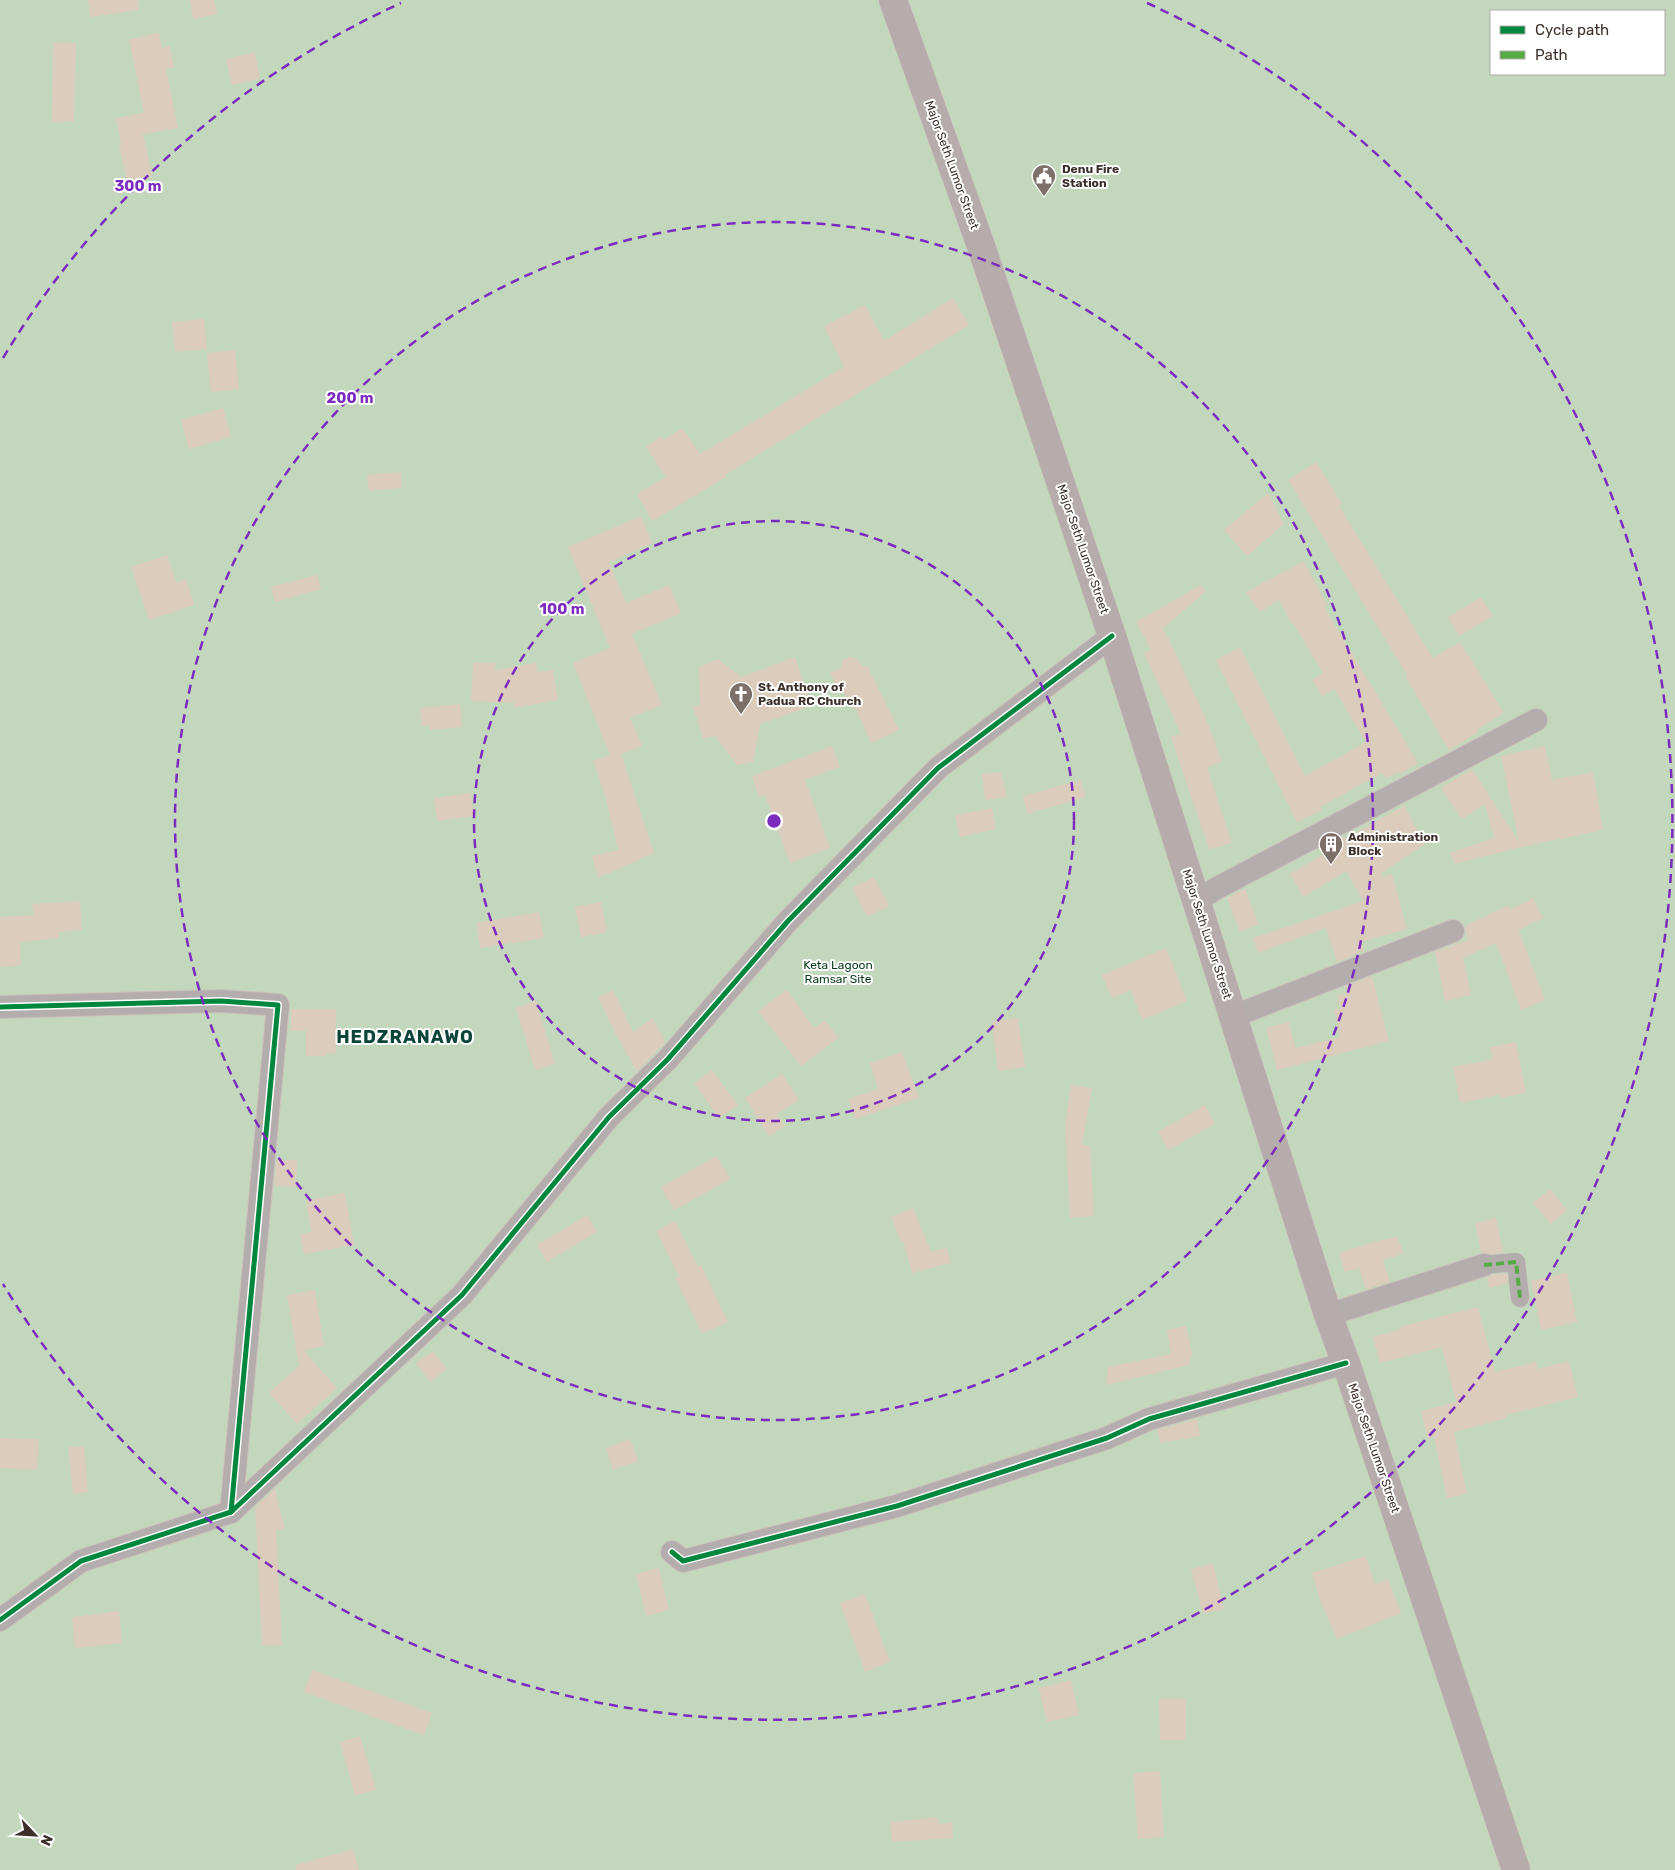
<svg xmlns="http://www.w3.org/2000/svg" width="1675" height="1870" viewBox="0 0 1675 1870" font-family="Rubik,sans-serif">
	<rect width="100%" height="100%" fill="#f3e4dd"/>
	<!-- green -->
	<path fill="#c3d7bd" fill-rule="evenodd" d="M0,0H1675V1870H0ZM1491,11H1664V74H1491Z"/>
	<!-- building -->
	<g fill="#dcccbb">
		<path d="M88,0H138L139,10L90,17Z"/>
		<path d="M190,0H214L217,14L193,19Z"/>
		<path d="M159,33L162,48L170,46L174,67L166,69L178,128L143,134L152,176L127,181L119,145H121L116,118L144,113L129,39Z"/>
		<path d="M53,43H76L74,121L52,123Z"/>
		<path d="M255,52L260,79L232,85L226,59Z"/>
		<path d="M953,298L969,325L725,475L726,477L652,521L637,494L666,477L646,447L661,436L664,440L682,428L700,454L844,367L824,326L865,305L884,341Z"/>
		<path d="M204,319L207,349L175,352L172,322Z"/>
		<path d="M235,350L239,389L211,392L207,353Z"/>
		<path d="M223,408L231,437L189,449L181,420Z"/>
		<path d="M1316,462L1342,504L1339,506L1433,658L1460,642L1504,713L1477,730L1478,732L1449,750L1405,676L1407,675L1288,480Z"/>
		<path d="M401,472L402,488L369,491L367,475Z"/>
		<path d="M1268,493L1284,524L1247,556L1224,530Z"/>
		<path d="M641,516L652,543L609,562L626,603L669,585L681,613L632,634L662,705L630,718L642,746L621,754L654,853L598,878L592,856L618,850L606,799L593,761L610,755L573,663L610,648L568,547Z"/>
		<path d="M167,555L176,582L186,579L194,605L149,620L131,567Z"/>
		<path d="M1304,561L1327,605L1324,607L1418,763L1400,774L1399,772L1386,778L1382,773L1320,807L1322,810L1297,822L1216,660L1240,647L1305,776L1366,742L1334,689L1322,696L1312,680L1323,673L1293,623L1292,624L1279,600L1260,612L1246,592Z"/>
		<path d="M317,575L321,589L275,602L271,587Z"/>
		<path d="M1201,585L1206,591L1162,629L1169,639L1209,726L1222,762L1207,767L1232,843L1209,849L1171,737L1181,734L1144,653L1151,650L1136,622Z"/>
		<path d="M1481,597L1493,616L1459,636L1448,617Z"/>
		<path d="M795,657L812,706L760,724L753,762L737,765L715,736L703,739L693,706L700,704L699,667L718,659L741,677Z"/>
		<path d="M850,657L857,659L863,668L867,665L899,730L871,743L855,707L852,709L841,686L837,688L830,673L840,668L843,660Z"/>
		<path d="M473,662L496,663L495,670L536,663L537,672L553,670L558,700L514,708V703L471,701Z"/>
		<path d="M460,704L462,727L430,730L429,725L422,726L420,708Z"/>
		<path d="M832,746L840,767L805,780L830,848L790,863L765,795L759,797L752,776Z"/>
		<path d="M1545,746L1552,780L1593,772L1603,830L1521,847L1454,864L1450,853L1494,838L1485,804L1462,819L1441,788L1472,769L1519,842L1501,756Z"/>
		<path d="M1001,772L1007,797L985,800L982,774Z"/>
		<path d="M1081,780L1086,797L1027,814L1023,796Z"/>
		<path d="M471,793L474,816L437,821L434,798Z"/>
		<path d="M1404,806L1425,844L1381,873L1383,877L1392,874L1407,929L1361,942L1364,951L1337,962L1326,928L1258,953L1253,938L1363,901L1346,871L1303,897L1290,874L1327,852L1324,847L1344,836L1346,838Z"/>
		<path d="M992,808L996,829L960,837L955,815Z"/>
		<path d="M874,877L889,906L867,917L852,888Z"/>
		<path d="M1245,889L1258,924L1240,932L1227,898Z"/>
		<path d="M1533,898L1543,918L1519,930V931L1545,1000L1521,1010L1496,943L1463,958L1471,995L1445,1001L1435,952L1468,940L1465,926L1508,905L1510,910Z"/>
		<path d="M80,901L82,930L59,932V938L20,942L21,965L0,967V917L33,915L32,904Z"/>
		<path d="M601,902L607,932L581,937L575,907Z"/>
		<path d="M539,912L544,938L480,948L476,923Z"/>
		<path d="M1166,948L1187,1001L1142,1020L1131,990L1112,998L1102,975Z"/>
		<path d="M1372,976L1389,1041L1277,1070L1266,1028L1289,1022L1295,1048L1340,1037L1334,1010L1341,1008L1337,995L1347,993L1345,987Z"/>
		<path d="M613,990L633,1032L653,1018L665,1042L637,1071L614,1031L598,997Z"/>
		<path d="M787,990L814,1028L825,1020L838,1038L801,1066L758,1011Z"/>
		<path d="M536,1001L555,1064L535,1070L516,1008Z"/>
		<path d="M291,1009H336V1053H326V1056H306V1031H291Z"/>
		<path d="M1018,1018L1025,1067L998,1071L992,1022Z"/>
		<path d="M1516,1042L1526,1093L1500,1098L1499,1095L1460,1103L1453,1067L1493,1059L1490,1047Z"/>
		<path d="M902,1052L919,1098L855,1119L848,1099L878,1089L870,1063Z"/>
		<path d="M712,1070L738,1105L719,1118L694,1083Z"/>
		<path d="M782,1074L799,1100L777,1114L785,1126L769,1136L745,1098Z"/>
		<path d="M1071,1085L1092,1088L1082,1145H1090L1094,1216L1070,1218L1065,1125Z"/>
		<path d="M1205,1105L1215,1124L1168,1150L1158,1132Z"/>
		<path d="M717,1156L730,1179L674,1210L661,1187Z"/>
		<path d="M277,1160H297L296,1187L274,1186Z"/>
		<path d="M1550,1189L1567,1210L1551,1224L1533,1203Z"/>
		<path d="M345,1193L354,1245L304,1254L300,1234L311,1232L306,1200Z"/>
		<path d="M913,1208L931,1252L947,1248L951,1263L912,1273L903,1241L901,1242L891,1217Z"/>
		<path d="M587,1215L597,1232L547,1262L537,1245Z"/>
		<path d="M1496,1218L1503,1253L1490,1254L1481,1252L1475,1223Z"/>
		<path d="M675,1221L698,1267L701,1265L728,1322L702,1334L675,1277L679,1276L656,1231Z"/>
		<path d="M1398,1237L1403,1254L1383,1260L1390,1282L1366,1289L1359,1268L1345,1272L1339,1253L1376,1241Z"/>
		<path d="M1567,1273L1577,1322L1541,1330L1531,1281Z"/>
		<path d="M1507,1274L1508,1283L1489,1288L1487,1278L1492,1275Z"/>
		<path d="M315,1290L324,1346L303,1350L337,1388L297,1424L269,1393L299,1366L287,1295Z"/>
		<path d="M1478,1307L1495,1372L1536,1362L1537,1369L1569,1361L1578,1397L1506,1415L1507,1418L1454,1432L1467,1494L1447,1498L1434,1437L1428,1439L1421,1411L1456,1402L1442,1347L1380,1363L1373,1337L1400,1329V1327Z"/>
		<path d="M1186,1326L1192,1354L1189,1365L1106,1385L1108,1367L1171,1354L1167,1330Z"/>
		<path d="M433,1351L447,1369L430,1382L416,1363Z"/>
		<path d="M1197,1419L1200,1436L1160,1443L1158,1430Z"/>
		<path d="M0,1438L39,1439L37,1470L0,1468Z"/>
		<path d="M630,1439L638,1461L613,1470L606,1448Z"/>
		<path d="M84,1446L88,1492L73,1494L68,1447Z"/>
		<path d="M275,1489L285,1529L276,1530L282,1645L262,1646L255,1507Z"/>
		<path d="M1366,1556L1375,1584L1388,1579L1401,1613L1337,1639L1319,1597L1312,1573Z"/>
		<path d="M1213,1563L1224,1609L1203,1614L1191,1569Z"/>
		<path d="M659,1568L669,1610L646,1616L636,1574Z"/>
		<path d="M865,1594L890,1662L865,1672L840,1603Z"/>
		<path d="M119,1611L122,1643L75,1648L72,1617Z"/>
		<path d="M312,1670L432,1713L424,1735L304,1692Z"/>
		<path d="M1071,1680L1079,1715L1047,1722L1039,1688Z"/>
		<path d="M1159,1699H1186V1740H1160Z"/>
		<path d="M360,1736L376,1790L355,1796L340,1742Z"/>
		<path d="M1160,1771L1164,1837L1138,1839L1133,1773Z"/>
		<path d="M938,1817L939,1824L952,1822L953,1838L892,1842L890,1822Z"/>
		<path d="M353,1849L359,1870H296V1865Z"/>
	</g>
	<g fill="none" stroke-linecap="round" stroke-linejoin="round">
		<!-- pedestrian casing -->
		<g stroke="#cdc1bb" stroke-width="19">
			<path id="pedestrian" d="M1484,1265L1516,1262L1520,1298"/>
		</g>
		<!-- minor casing -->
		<g stroke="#cdc1bb" stroke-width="24">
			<g id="minor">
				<path d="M1196,901L1219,887L1536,720"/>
				<path d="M0,1007L221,1001L278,1005L231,1512"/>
				<path d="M1234,1016L1453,931"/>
				<path d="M1328,1315L1484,1265"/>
				<path d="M672,1552L683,1561L897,1506L1107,1438L1149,1419L1346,1363"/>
				<path d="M0,1620L81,1561L231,1512L462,1295L609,1117L668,1059L788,921L938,768L1112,636"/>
			</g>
		</g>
		<!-- secondary casing -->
		<g stroke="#cdc1bb" stroke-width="29">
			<path id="secondary" d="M893,0L981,246L1112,636L1328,1315L1346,1363L1516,1870"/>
		</g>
		<!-- pedestrian -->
		<use href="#pedestrian" stroke="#b4adad" stroke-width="18"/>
		<!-- minor -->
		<use href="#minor" stroke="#b4adad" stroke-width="22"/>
		<!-- secondary -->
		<use href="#secondary" stroke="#b5acab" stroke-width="28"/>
		<!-- quiet -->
		<path stroke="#55ab44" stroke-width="4" stroke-dasharray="8 4" stroke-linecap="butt" d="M1484,1265L1516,1262L1520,1298"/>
		<!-- cycleway casing -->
		<g stroke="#fff" stroke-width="8">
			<g id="cycleway">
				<path d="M0,1007L221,1001L278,1005L231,1512"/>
				<path d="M672,1552L683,1561L897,1506L1107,1438L1149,1419L1346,1363"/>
				<path d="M0,1620L81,1561L231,1512L462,1295L609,1117L668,1059L788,921L938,768L1112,636"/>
			</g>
		</g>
		<!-- cycleway -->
		<use href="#cycleway" stroke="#00873e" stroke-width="5"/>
	</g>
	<!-- distance rings -->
	<g fill="none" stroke="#7b2cbf" stroke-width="2.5" stroke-dasharray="9 6">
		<circle cx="774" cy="821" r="300"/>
		<circle cx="774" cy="821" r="599"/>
		<path d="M3 358A899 899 0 0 1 401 3M1147 3A899 899 0 1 1 3 1284"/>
	</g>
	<!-- icons -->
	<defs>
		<g id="civic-pin" transform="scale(1.25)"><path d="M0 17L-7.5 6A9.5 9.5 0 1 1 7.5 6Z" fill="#7d6f69" stroke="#fff"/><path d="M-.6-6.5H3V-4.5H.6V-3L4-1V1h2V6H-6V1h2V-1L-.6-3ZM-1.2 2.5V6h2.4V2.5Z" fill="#fff"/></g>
		<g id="church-pin" transform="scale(1.25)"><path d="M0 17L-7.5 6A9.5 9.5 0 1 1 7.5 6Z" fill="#7d6f69" stroke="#fff"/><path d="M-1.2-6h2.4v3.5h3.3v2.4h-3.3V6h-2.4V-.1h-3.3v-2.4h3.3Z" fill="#fff"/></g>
		<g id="building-pin" transform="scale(1.25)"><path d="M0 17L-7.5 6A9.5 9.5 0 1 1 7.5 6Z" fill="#7d6f69" stroke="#fff"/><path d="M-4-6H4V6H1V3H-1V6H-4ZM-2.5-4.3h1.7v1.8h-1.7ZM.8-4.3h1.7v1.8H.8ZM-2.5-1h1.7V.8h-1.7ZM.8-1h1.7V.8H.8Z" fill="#fff"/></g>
	</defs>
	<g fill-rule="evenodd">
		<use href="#civic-pin" x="1044" y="176"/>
		<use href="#church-pin" x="741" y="694"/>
		<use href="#building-pin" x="1331" y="844"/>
	</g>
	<g text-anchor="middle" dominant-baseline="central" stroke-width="4" stroke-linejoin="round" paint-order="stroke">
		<!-- street labels -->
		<g font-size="12" fill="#3d302b" stroke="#fff">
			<text transform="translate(952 165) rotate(70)">Major Seth Lumor Street</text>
			<text transform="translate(1083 549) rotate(71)">Major Seth Lumor Street</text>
			<text transform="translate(1207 934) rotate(72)">Major Seth Lumor Street</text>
			<text transform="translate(1374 1448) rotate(71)">Major Seth Lumor Street</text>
		</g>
		<!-- poi labels -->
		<g font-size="12" font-weight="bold" fill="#3d302b" stroke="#fff" text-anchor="start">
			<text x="1062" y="169">Denu Fire<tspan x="1062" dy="14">Station</tspan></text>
			<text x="758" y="687">St. Anthony of<tspan x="758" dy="14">Padua RC Church</tspan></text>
			<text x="1348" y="837">Administration<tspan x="1348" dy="14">Block</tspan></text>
		</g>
		<!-- park labels -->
		<g font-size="12" fill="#0a3c1a" stroke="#fff">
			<text x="838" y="965">Keta Lagoon<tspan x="838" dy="14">Ramsar Site</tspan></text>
		</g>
		<!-- district labels -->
		<g font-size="18" font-weight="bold" letter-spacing="1" fill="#0b453a" stroke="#fff">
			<text x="405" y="1037">HEDZRANAWO</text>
		</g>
	</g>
	<circle cx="774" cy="821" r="8" fill="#7b2cbf" stroke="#fff" stroke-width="2.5"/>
	<g font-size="15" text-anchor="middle" font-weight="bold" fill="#7b2cbf" stroke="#fff" stroke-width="4" stroke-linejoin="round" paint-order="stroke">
		<text x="138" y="191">300 m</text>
		<text x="350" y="403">200 m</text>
		<text x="562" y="614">100 m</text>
	</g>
	<!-- legend -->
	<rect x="1490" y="10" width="175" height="65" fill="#ffffff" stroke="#b1acaa"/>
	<rect x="1500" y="26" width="25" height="8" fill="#00873e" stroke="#b1acaa"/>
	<text x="1535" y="35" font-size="15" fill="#3d302b">Cycle path</text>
	<rect x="1500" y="51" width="25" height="8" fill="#55ab44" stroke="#b1acaa"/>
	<text x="1535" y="60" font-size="15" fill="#3d302b">Path</text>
	<!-- north arrow -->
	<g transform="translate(35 1835) rotate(115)" stroke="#ffffff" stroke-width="4" paint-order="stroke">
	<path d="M0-4L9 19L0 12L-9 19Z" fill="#3d302b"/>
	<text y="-8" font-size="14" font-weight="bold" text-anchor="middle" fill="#3d302b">N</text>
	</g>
</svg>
